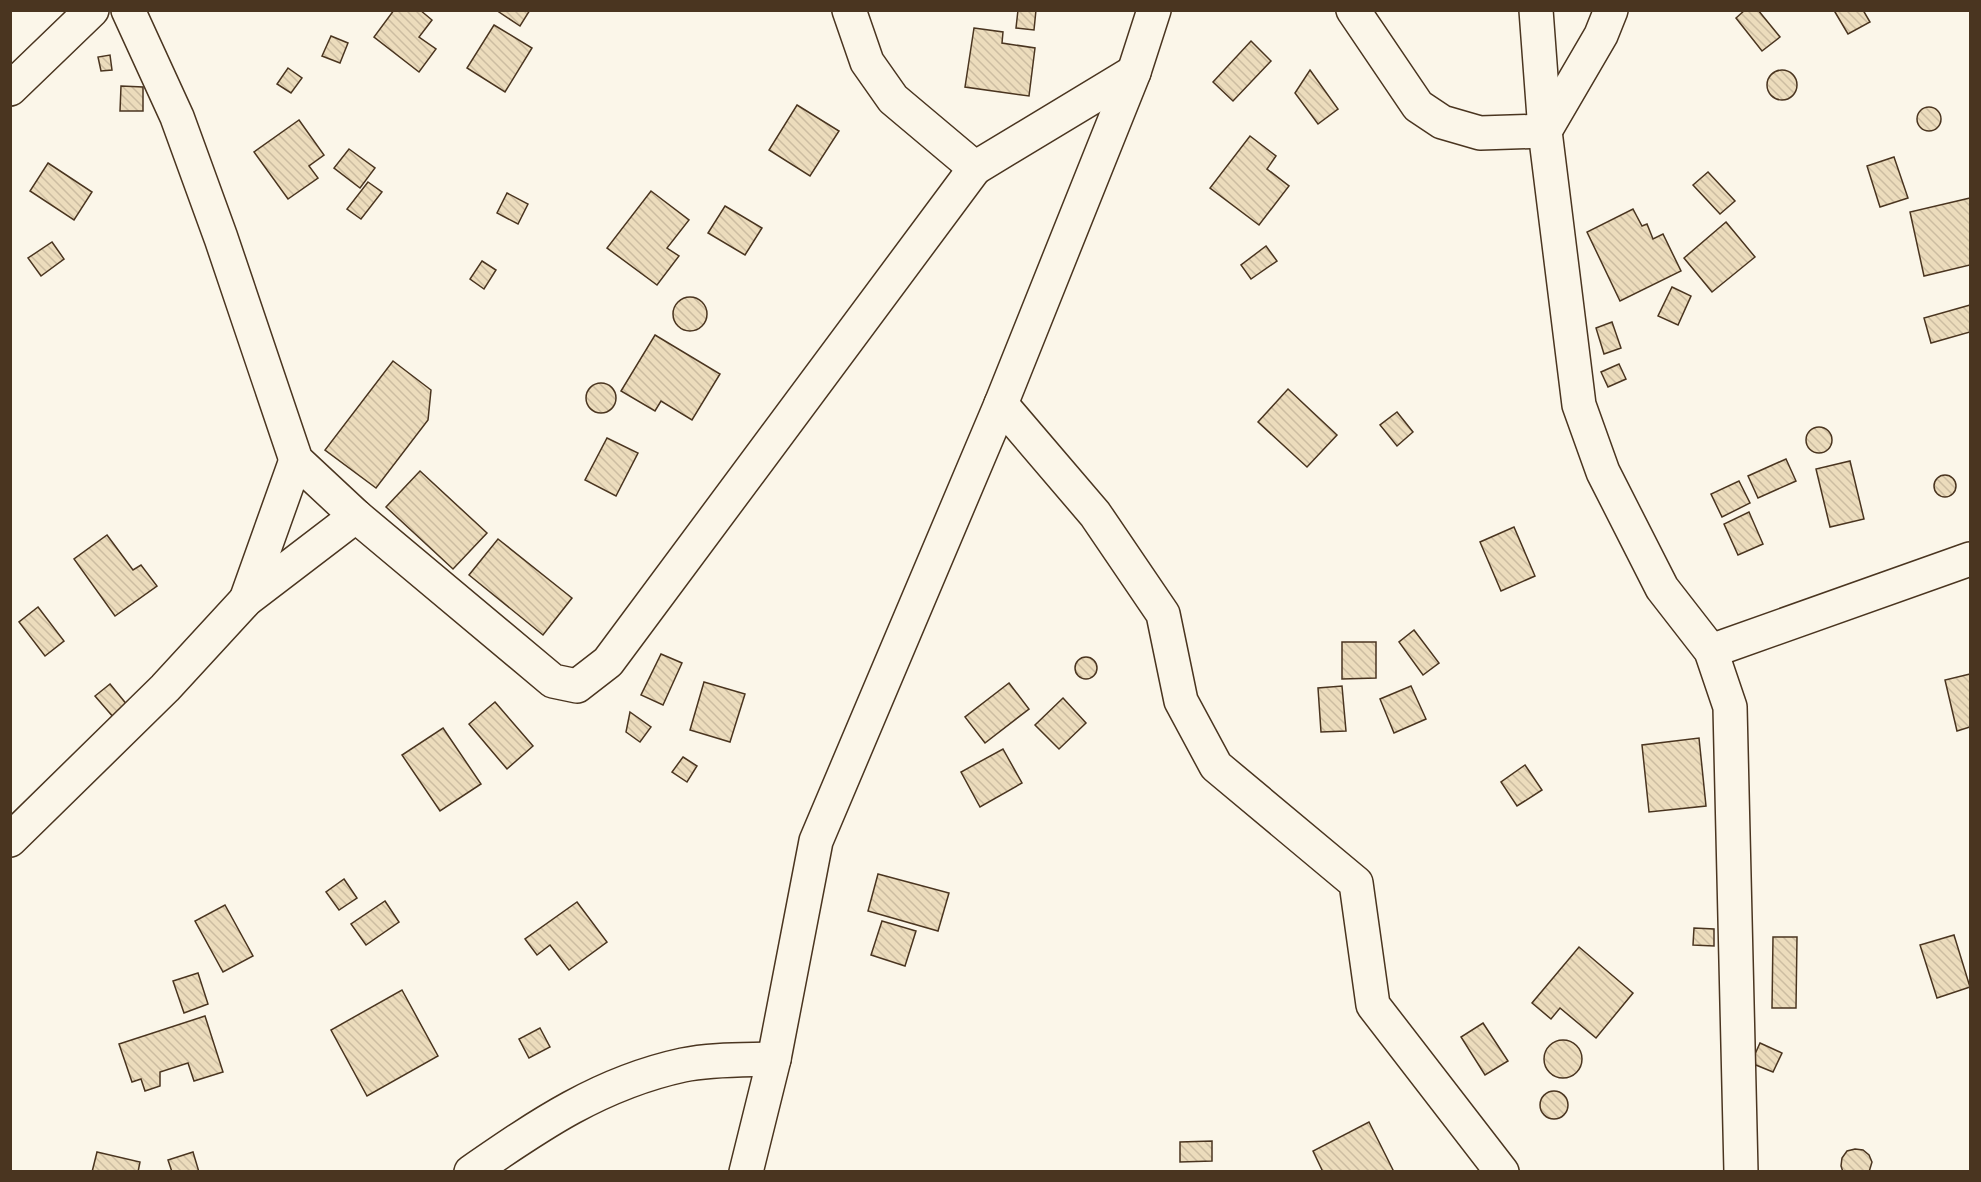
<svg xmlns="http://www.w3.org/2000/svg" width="1981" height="1182" viewBox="0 0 1981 1182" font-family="'Roboto Serif',serif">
	<defs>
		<pattern id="building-back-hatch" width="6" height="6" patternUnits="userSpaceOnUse" patternTransform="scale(1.5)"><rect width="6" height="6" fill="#ecdcbc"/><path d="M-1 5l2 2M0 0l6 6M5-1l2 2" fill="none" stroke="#ccbda1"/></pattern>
	</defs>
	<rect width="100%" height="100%" fill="#fbf6e9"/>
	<!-- building -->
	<g fill="url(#building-back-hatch)" stroke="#4a3520" stroke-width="1.5">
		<path d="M394,10H420L432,20L419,37L436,49L419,72L374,37Z"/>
		<path d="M496,10H530L520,26Z"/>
		<path d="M1018,10H1036L1034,30L1016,28Z"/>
		<path d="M1745,10H1758L1780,37L1762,51L1736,18Z"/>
		<path d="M1837,10H1863L1870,22L1848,34L1835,12Z"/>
		<path d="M494,25L532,48L505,92L467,68Z"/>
		<path d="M974,28L1003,32L1002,43L1035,48L1029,96L965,87Z"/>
		<path d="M331,36L348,43L340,63L322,56Z"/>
		<path d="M1251,41L1271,61L1233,101L1213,82Z"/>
		<path d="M110,55L112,70L101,71L98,57Z"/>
		<path d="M288,68L302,78L291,93L277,84Z"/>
		<circle cx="1782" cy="85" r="15"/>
		<path d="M1310,70L1338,109L1318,124L1295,93Z"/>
		<path d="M121,86L143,87V111H120Z"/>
		<path d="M797,105L839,131L810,176L769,150Z"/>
		<circle cx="1929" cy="119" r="12"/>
		<path d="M299,120L324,155L309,166L318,178L288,199L254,152Z"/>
		<path d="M1250,136L1276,156L1267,169L1289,186L1259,225L1210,188Z"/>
		<path d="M349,149L375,168L360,188L334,168Z"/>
		<path d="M1894,157L1908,198L1880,207L1867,166Z"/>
		<path d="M48,163L92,192L74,220L30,191Z"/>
		<path d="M1708,172L1735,201L1720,214L1693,185Z"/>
		<path d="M368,182L382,192L361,219L347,209Z"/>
		<path d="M651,191L689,220L667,248L679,256L657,285L607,248Z"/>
		<path d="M507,193L528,204L518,224L497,213Z"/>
		<path d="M1970,198V265L1924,276L1910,212Z"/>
		<path d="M725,206L762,228L745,255L708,233Z"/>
		<path d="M1633,209L1642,226L1647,224L1653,239L1663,234L1681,271L1620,301L1587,232Z"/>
		<path d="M1726,222L1755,257L1712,292L1684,258Z"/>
		<path d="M52,242L64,259L41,276L28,258Z"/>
		<path d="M1266,246L1277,261L1251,279L1241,265Z"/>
		<path d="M482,261L496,270L484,289L470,279Z"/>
		<path d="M1672,287L1691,296L1678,325L1658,316Z"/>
		<circle cx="690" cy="314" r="17"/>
		<path d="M1970,305V332L1931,343L1924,318Z"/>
		<path d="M1612,322L1621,348L1604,354L1596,328Z"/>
		<path d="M655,335L720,374L692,420L661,401L655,411L621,391Z"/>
		<path d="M393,361L431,390L428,420L376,488L325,450Z"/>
		<path d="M1619,364L1626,379L1608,387L1601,372Z"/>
		<circle cx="601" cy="398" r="15"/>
		<path d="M1288,389L1337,435L1307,467L1258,422Z"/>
		<path d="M1397,412L1413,432L1397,446L1380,425Z"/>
		<circle cx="1819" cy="440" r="13"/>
		<path d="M607,438L638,453L616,496L585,480Z"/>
		<path d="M1786,459L1796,481L1758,498L1748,476Z"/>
		<path d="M1850,461L1864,519L1830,527L1816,469Z"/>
		<path d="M420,471L487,533L453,569L386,507Z"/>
		<circle cx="1945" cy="486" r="11"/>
		<path d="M1739,481L1750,503L1722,517L1711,494Z"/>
		<path d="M1749,512L1763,544L1738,555L1724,524Z"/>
		<path d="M1514,527L1535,576L1501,591L1480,542Z"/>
		<path d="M107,535L133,570L141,565L157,586L115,616L74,559Z"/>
		<path d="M498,539L572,598L543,635L469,575Z"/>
		<path d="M38,607L64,641L45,656L19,622Z"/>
		<path d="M1414,630L1439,663L1423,675L1399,642Z"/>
		<path d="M1342,642H1376V678L1342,679Z"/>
		<path d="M661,654L682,663L663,705L641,695Z"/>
		<circle cx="1086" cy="668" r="11"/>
		<path d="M1970,674V727L1957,731L1945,680Z"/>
		<path d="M704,682L745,694L730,742L690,730Z"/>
		<path d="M1009,683L1029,709L985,743L965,717Z"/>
		<path d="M110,684L128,706L114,718L95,696Z"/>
		<path d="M1342,686L1346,731L1321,732L1318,688Z"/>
		<path d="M1411,686L1426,719L1394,733L1380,699Z"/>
		<path d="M1063,698L1086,723L1059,749L1035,725Z"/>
		<path d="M495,702L533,746L507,769L469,724Z"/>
		<path d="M630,712L651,727L640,742L626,732Z"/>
		<path d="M443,728L481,784L440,811L402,755Z"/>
		<path d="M1699,738L1706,806L1649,812L1642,745Z"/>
		<path d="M1003,749L1022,783L980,807L961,772Z"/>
		<path d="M683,757L697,766L687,782L672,772Z"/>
		<path d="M1525,765L1542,790L1517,806L1501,782Z"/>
		<path d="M878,874L949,893L938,931L868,911Z"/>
		<path d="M344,879L357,898L339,910L326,892Z"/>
		<path d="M385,901L399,922L366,945L351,924Z"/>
		<path d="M577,902L607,942L569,970L550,945L537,955L525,939Z"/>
		<path d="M225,905L253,956L223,972L195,921Z"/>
		<path d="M882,921L916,931L905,966L871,955Z"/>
		<path d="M1694,928L1714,929V946L1693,945Z"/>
		<path d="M1954,935L1970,987L1937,998L1920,945Z"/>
		<path d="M1773,937H1797L1796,1008H1772Z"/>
		<path d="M1579,947L1633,993L1596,1038L1560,1008L1551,1019L1532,1003Z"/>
		<path d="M198,973L208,1004L184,1013L173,981Z"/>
		<path d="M402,990L438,1056L367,1096L331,1030Z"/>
		<path d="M205,1016L223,1072L194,1081L188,1063L160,1072V1086L145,1091L141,1079L132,1082L119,1044Z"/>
		<path d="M1483,1023L1508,1061L1485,1075L1461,1037Z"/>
		<path d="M540,1028L550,1047L529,1058L519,1039Z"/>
		<circle cx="1563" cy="1059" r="19"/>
		<path d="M1760,1043L1782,1053L1773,1072L1751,1063Z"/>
		<circle cx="1554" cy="1105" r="14"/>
		<path d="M1369,1122L1394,1172H1323L1313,1151Z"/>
		<path d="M1212,1141V1161L1180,1162V1142Z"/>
		<path d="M1855,1149L1863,1150L1869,1155L1872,1162L1869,1172H1843L1841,1166L1842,1158L1847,1151Z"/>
		<path d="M97,1152L140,1162L138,1172H92Z"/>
		<path d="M193,1152L199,1172H172L168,1160Z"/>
	</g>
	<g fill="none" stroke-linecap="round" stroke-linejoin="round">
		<!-- minor casing -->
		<g stroke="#4a3520" stroke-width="36">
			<g id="minor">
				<path d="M128,10L177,117L221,238L296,460L356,516L553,681L577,686L608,662L975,168"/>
				<path d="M849,10L867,62L893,99L975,168L1134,72"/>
				<path d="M1353,10L1418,106L1442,122L1480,133L1545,131L1601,35L1611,10"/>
				<path d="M1536,10L1545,131L1579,405L1603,472L1662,588L1711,651L1730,707L1741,1172"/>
				<path d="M10,89L92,10"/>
				<path d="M1001,404L1095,514L1163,614L1181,701L1216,766L1356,883L1373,1005L1502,1172"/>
				<path d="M246,600L296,460"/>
				<path d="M1711,651L1970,559"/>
				<path d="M10,840L165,688L246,600L356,516"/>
				<path d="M471,1172C539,1125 600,1083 683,1065C711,1059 745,1060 774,1059"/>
				<path d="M746,1172L774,1059L816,841L1001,404L1134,72L1154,10"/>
			</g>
		</g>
		<!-- minor -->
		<use href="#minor" stroke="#fbf6e9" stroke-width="33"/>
	</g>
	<!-- border -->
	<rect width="1981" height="1182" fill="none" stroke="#4a3520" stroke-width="24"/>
</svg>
